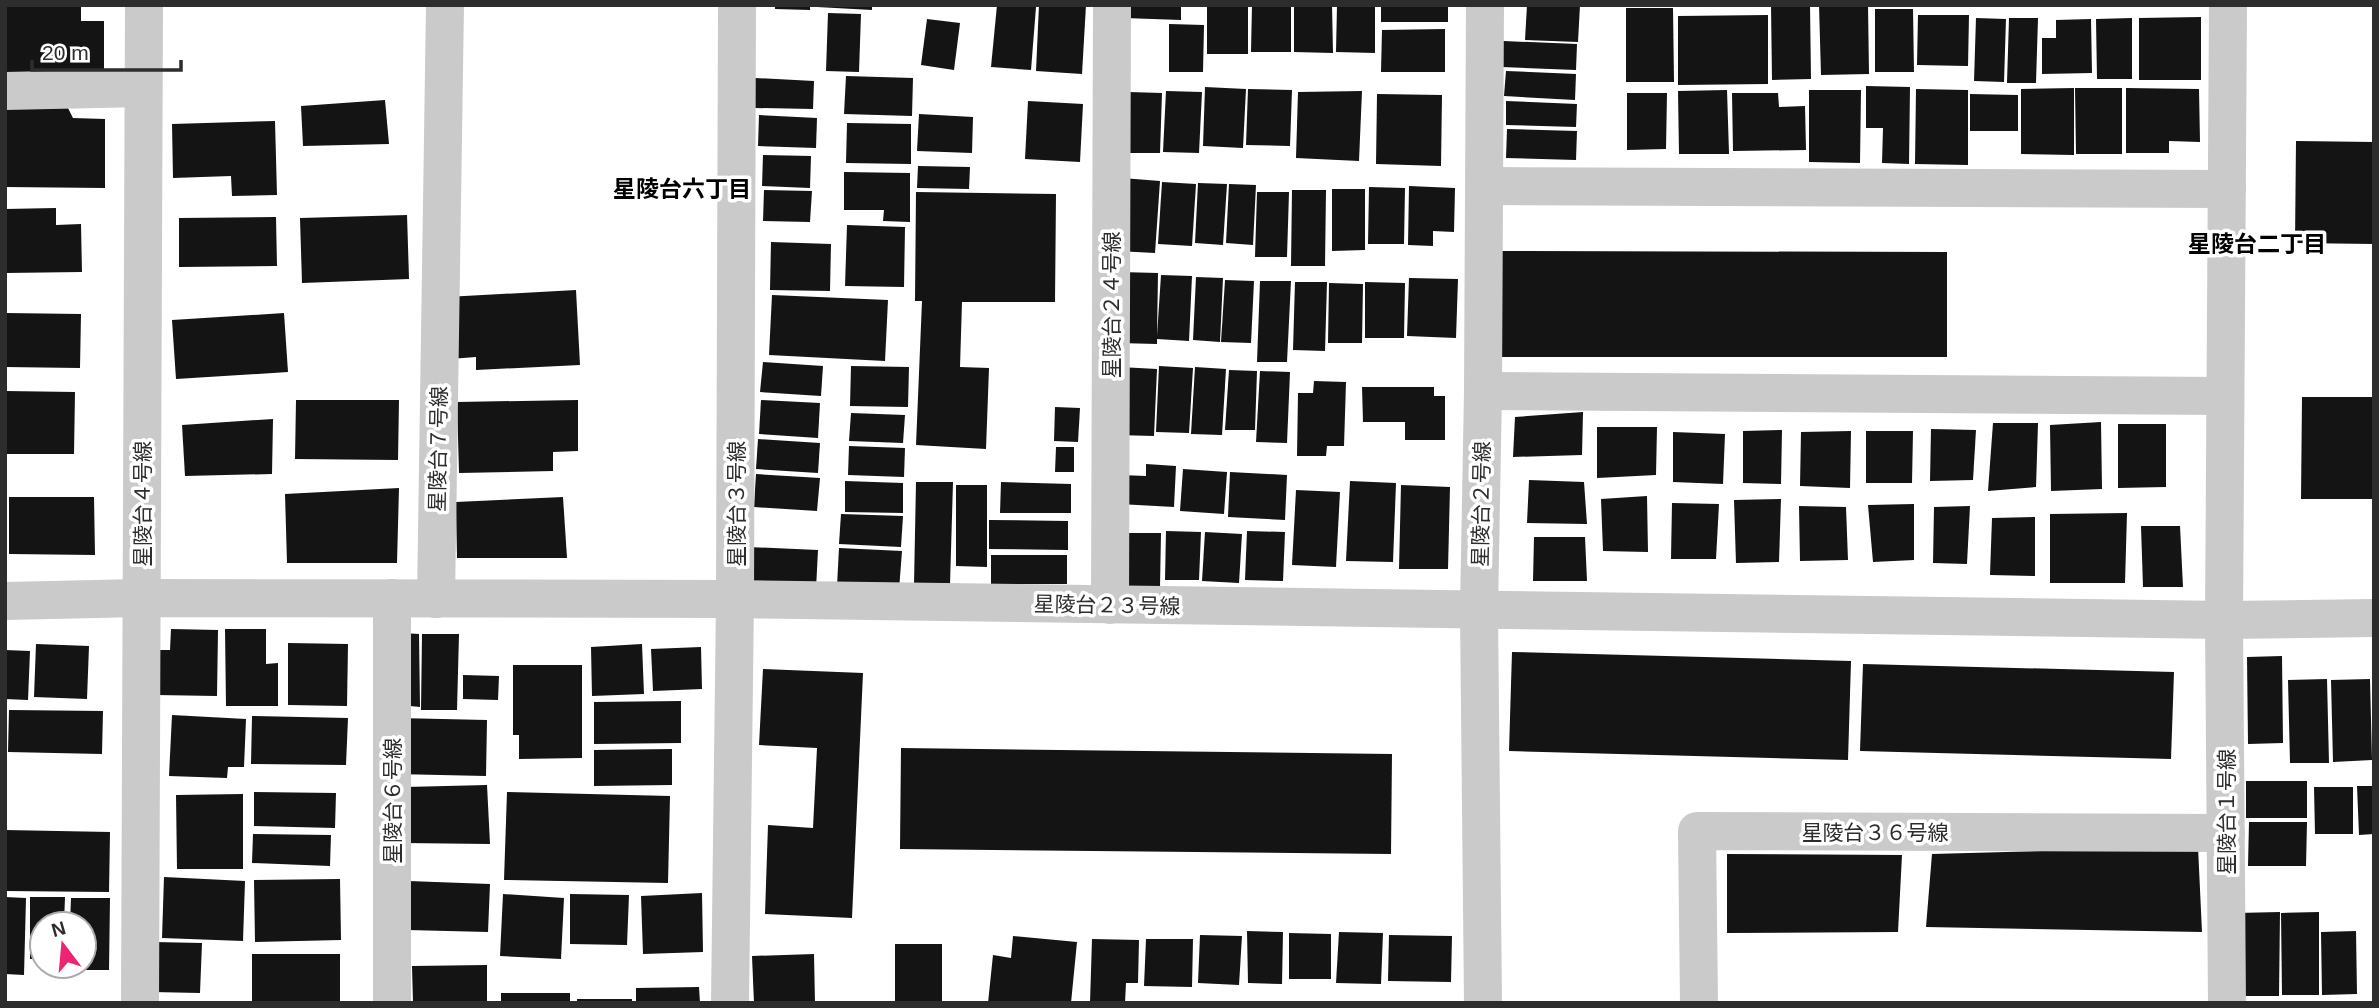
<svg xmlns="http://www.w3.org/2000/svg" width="2379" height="1008" viewBox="0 0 2379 1008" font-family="Arial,'Noto Sans JP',sans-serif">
	<rect width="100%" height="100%" fill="#fff"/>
	<!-- building -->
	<g fill="#141414">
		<path d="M5,5H81V21H104V85L5,84Z"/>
		<path d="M775,5H810V10L775,9Z"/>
		<path d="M817,5H872V10L817,7Z"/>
		<path d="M997,5L1036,7L1031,70L991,67Z"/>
		<path d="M1039,5H1086L1082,74L1036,71Z"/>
		<path d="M1125,5H1181V20L1124,18Z"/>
		<rect x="1207" y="5" width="41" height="49"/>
		<path d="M1252,5H1291V52H1251Z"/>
		<path d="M1294,5H1332L1333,53L1294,52Z"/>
		<path d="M1337,5H1375V53L1336,52Z"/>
		<rect x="1381" y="5" width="67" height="17"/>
		<path d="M1527,5H1580L1578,42L1525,40Z"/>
		<path d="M1771,5H1810L1811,79L1772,80Z"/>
		<path d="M1819,5H1868L1869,74L1821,75Z"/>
		<path d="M1626,8H1673L1674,82H1626Z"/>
		<path d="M1875,9H1913L1914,72H1875Z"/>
		<path d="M828,13L861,14L859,72L826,71Z"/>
		<path d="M1768,15V84L1678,85V16Z"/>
		<path d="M1918,15H1969L1968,66L1917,65Z"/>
		<path d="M2201,17V80H2139V18Z"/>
		<path d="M1976,18L2006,19L2004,82L1974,81Z"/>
		<path d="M2009,18H2038L2036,83H2007Z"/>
		<path d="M2132,18V79H2097L2096,19Z"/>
		<path d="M927,19L960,23L954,70L921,65Z"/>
		<path d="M2091,19L2092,73L2042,74V38H2056V20Z"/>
		<path d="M1169,24L1204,25L1203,72H1169Z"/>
		<path d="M1445,29V72H1381L1382,30Z"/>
		<path d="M1503,41L1577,44L1576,70L1502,67Z"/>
		<path d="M1506,71L1576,74L1575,100L1504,96Z"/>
		<path d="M846,76L913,78L912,116L844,114Z"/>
		<path d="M755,78L814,81L813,109L755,108Z"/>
		<path d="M1866,86L1910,87L1909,164L1882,163L1883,128H1866Z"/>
		<path d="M1205,87L1246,89L1243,148L1203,146Z"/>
		<path d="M2074,88V155L2021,154V89Z"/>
		<path d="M2075,88H2122V154H2076Z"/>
		<path d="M2126,88L2199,89L2200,142L2169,141V153H2126Z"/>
		<path d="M1248,89L1292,90L1290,146L1246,145Z"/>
		<path d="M1916,89L1968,90V165L1915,164Z"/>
		<path d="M1727,90L1729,154H1679L1678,91Z"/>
		<path d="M1809,90H1861L1860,163L1809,162Z"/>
		<path d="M1166,91L1202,92L1199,153L1163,152Z"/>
		<path d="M1362,91L1359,161L1296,158L1298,92Z"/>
		<path d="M1129,92L1162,93L1160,153H1127Z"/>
		<path d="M1627,93H1667L1666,149L1627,150Z"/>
		<path d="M1732,93H1778L1779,107L1805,106L1806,150L1733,151Z"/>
		<path d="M1377,94L1442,95L1441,166L1376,164Z"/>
		<path d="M1970,94L2018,95V131H1970Z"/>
		<path d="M385,100L389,144L303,146L301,106Z"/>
		<path d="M1028,101L1083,104L1080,162L1025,159Z"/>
		<path d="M1506,101L1577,104L1576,127L1506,125Z"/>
		<path d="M5,107L68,108L73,118L105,119V188L5,187Z"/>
		<path d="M919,114L973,117L972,153L917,151Z"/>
		<path d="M759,115L817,118L816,148L758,146Z"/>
		<path d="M275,121L277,195L232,196L231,176L173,178L172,124Z"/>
		<path d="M847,123L911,124V164L846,163Z"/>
		<path d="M1507,129L1577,131L1576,160L1506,158Z"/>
		<path d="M2296,141L2374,142V244L2295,243Z"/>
		<path d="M763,155L811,156L810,188L762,186Z"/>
		<path d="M918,166L970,167L969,189L917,188Z"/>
		<path d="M844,172L910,173V222L883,221L884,210H844Z"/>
		<path d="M1122,178L1160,181L1155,253L1117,251Z"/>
		<path d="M1162,182L1196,184L1192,246L1158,244Z"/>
		<path d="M1198,183L1227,184L1223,245L1195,243Z"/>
		<path d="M1229,184L1256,185L1253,245L1226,243Z"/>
		<path d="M1409,186L1455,188L1454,232L1433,231V246L1408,245Z"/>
		<path d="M1369,187L1405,188L1404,244H1368Z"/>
		<path d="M1332,189H1365V250L1332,251Z"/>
		<path d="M764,190L812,191L810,222L763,221Z"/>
		<path d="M1292,190H1326L1325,266H1291Z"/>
		<path d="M916,192L1056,194L1055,302H962L960,367L989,368L986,449L916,445L922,301H915Z"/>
		<path d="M1257,192H1289L1287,257H1255Z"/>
		<path d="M56,208V225L81,224L82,272L5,273V209Z"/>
		<path d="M407,215L409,279L302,283L300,218Z"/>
		<path d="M276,217L277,266L179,267V218Z"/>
		<path d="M847,225L905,227L904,287L845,286Z"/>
		<path d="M771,242L831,244L830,291L770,290Z"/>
		<path d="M1500,251L1947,252V357H1499Z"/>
		<path d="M1120,272L1158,273L1157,336L1161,275L1192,276L1189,341L1157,339V344L1118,343Z"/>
		<path d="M1196,277L1223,278L1220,342L1193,340Z"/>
		<path d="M1409,278L1458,279L1456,338L1407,336Z"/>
		<path d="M1225,280L1254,281L1251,343L1221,342Z"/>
		<path d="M1260,281H1291L1287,362H1257Z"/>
		<path d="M1295,282H1327L1325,351L1293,350Z"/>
		<path d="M1365,282L1405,283L1404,338H1365Z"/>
		<path d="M1329,283L1363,284L1362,343H1328Z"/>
		<path d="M576,290L580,365L476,370V357L450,359L446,297Z"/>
		<path d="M772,295L888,300L885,361L769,355Z"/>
		<path d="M5,313L81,314L80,368L5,367Z"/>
		<path d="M284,313L288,372L176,379L172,320Z"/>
		<path d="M763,362L823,366L821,396L760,392Z"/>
		<path d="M851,366L909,367L908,407L850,406Z"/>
		<path d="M1159,366L1193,368L1189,433L1156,432Z"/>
		<path d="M1120,367L1157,369L1154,436L1116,435Z"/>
		<path d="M1195,367L1226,369L1222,435L1191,434Z"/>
		<path d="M1229,370L1257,371L1255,430H1225Z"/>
		<path d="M1260,371L1290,372L1287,443L1256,442Z"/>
		<path d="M1314,381L1346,382L1344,446H1327L1326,456H1297L1298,393H1313Z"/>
		<path d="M1362,387H1434V396H1445V440H1405V422H1363Z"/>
		<path d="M5,391L75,392L74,454H5Z"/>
		<path d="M2302,397H2374V499H2301Z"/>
		<path d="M296,400H399L398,460L295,459Z"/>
		<path d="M578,400V451L553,452V471L459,473L457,402Z"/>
		<path d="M761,400L820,403L818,438L759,434Z"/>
		<path d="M1055,407L1080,408L1078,442L1054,441Z"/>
		<path d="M1583,412L1582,455L1513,457L1515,417Z"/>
		<path d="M851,413L905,415L903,443L849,441Z"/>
		<path d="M273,419L272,474L185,476L182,425Z"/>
		<path d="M2101,422L2102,489L2051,491L2050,425Z"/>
		<path d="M1993,423H2038L2036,487L1988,491Z"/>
		<path d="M2118,424H2166V487L2118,488Z"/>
		<path d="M1597,427H1657L1656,475L1597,478Z"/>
		<path d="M1931,429L1976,430L1973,480L1930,481Z"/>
		<path d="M1782,430L1781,484L1743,483V431Z"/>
		<path d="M1851,431L1850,488L1800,486L1801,432Z"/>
		<path d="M1866,431H1913L1912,483H1866Z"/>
		<path d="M1673,432L1725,434L1723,484L1673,482Z"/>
		<path d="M758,439L820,443L818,473L756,469Z"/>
		<path d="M849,446L905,448L904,477L848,475Z"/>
		<path d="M1056,447H1074V472H1055Z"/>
		<path d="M1146,464L1176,466L1174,507L1119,504L1121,475L1146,476Z"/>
		<path d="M1183,469L1227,472L1224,514L1180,511Z"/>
		<path d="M1230,472L1287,475L1285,520L1228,517Z"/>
		<path d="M756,474L820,478L817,511L754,507Z"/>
		<path d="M1529,480L1584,482L1587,524L1527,523Z"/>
		<path d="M845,481L903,483V513L845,512Z"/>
		<path d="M1350,481L1396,483L1393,562L1346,561Z"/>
		<path d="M916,482H953L950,585H914Z"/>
		<path d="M1001,482L1071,484V513H1000Z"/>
		<path d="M956,485H987V567L956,566Z"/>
		<path d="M1401,485L1450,487L1448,569H1399Z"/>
		<path d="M399,488L397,563H287L285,494Z"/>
		<path d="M1296,490L1340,492L1336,567L1292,565Z"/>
		<path d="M1647,496L1648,552L1603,551L1601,499Z"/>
		<path d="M9,497H94L95,555L9,554Z"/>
		<path d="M563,497L567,558H457L456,502Z"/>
		<path d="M1781,499L1779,562L1736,563L1734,500Z"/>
		<path d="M1672,503L1719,504L1716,559H1671Z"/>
		<path d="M1914,504V560L1873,562L1868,505Z"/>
		<path d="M1799,506L1846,507L1848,560L1800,561Z"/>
		<path d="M1970,506L1967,564L1933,563L1934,507Z"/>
		<path d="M2127,513L2125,583H2050V514Z"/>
		<path d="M841,514L903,516L901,547L839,544Z"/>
		<path d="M2035,517V576L1990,575L1992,518Z"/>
		<path d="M989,520L1068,521V550L989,549Z"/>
		<path d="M2141,526H2180L2183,587H2143Z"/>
		<path d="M1166,531L1201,532L1199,580H1165Z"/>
		<path d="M1247,531L1285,532L1283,581L1245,580Z"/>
		<path d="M1205,532L1242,534L1239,583L1202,581Z"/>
		<path d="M1122,533H1161L1160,588L1120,587Z"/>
		<path d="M1534,537H1585L1587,581H1533Z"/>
		<path d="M749,547L818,550L816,589L747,586Z"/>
		<path d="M839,548L902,551L899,590L837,586Z"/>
		<rect x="991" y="555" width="76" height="29"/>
		<path d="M171,629L218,630L217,696L156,695L157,650H170Z"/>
		<path d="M225,629H266V664L278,663V706H226Z"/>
		<path d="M403,633L419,634L420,707L400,705Z"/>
		<path d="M422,634H459L457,710H421Z"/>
		<path d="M288,643L348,644L347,706L288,705Z"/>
		<path d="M36,644L89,646L87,699L34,697Z"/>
		<path d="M642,644L644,694L592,696L591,647Z"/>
		<path d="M701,647L702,689L653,691L651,649Z"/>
		<path d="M5,650L30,651L28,700L5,699Z"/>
		<path d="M1512,652L1851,661L1848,760L1509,751Z"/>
		<path d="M2282,656L2283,743L2248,744L2247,657Z"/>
		<path d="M1863,664L2174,672L2171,759L1860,751Z"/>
		<path d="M513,665H582V758L519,759V735H513Z"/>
		<path d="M763,669L863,673L852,918L765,914L768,825L813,828L817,748L759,745Z"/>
		<path d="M463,675L499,676L498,700L463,699Z"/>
		<path d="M2327,679L2329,763H2290L2288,680Z"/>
		<path d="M2370,679L2372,760L2333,762L2331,680Z"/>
		<path d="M681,701V743L594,744V702Z"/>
		<path d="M9,710L103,711L102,754L8,752Z"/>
		<path d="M172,715L246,719L244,767H228L227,778L169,776Z"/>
		<path d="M252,716L348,718L346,765L251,764Z"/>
		<path d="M397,718L487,720L486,776L395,774Z"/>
		<path d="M901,748L1392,754L1391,854L900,849Z"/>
		<path d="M672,749V785L594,786V750Z"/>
		<rect x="2246" y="781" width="61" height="37"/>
		<path d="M487,785L490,844L403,843L405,787Z"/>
		<path d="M2357,786H2374V834L2359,835Z"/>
		<path d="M2314,787H2353V834H2315Z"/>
		<path d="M254,792L336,793L335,828L254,826Z"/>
		<path d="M507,792L670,796L668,883L504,880Z"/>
		<path d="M243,794V869H177L176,795Z"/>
		<path d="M2249,822H2307L2306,866H2248Z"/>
		<path d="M5,830L110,832L109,892L5,891Z"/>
		<path d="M253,834L331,835L330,866L252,863Z"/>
		<path d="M2198,847L2202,932L1926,927L1932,854Z"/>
		<path d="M1727,854L1902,855L1898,932L1727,933Z"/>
		<path d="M164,877L245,881L243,941L162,938Z"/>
		<path d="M340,879L341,940L255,942L254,880Z"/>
		<path d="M408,881L490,884L488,932L407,930Z"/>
		<path d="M702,893L703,952L643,954L641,896Z"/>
		<path d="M503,894L564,898L561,959L500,956Z"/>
		<path d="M570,894L629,895L627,945L570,944Z"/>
		<path d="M5,897L26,898L24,975L5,974Z"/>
		<path d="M30,897H65L64,924H42V959H30Z"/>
		<path d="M71,898H110L109,970H70V966H84V924H70Z"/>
		<path d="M2280,912L2279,996H2236L2237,913Z"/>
		<path d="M2319,912V995H2282L2281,913Z"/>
		<path d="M1247,931L1283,932L1282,984L1248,983Z"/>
		<path d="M2356,931L2357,994L2322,995L2321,932Z"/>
		<path d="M1339,932L1383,933L1381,984L1336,983Z"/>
		<path d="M1289,933L1331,934V979H1289Z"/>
		<path d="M1200,935L1242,936L1239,985L1198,983Z"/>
		<path d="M1389,935L1452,936L1451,982L1388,981Z"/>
		<path d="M1013,936L1077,942L1071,1003H988L993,955L1011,958Z"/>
		<path d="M1092,939L1139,940L1138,983H1126L1125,1003H1090Z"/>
		<path d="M1146,939H1193L1192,987L1144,986Z"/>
		<path d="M154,942L202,943L200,993L152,992Z"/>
		<rect x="895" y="944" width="47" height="59"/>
		<rect x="252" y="954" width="88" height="49"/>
		<path d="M814,954L815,1003H754L752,956Z"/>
		<path d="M487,965V1003H413L412,966Z"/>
		<path d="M699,987L700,1003H636V988Z"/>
		<rect x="501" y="993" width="69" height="10"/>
		<rect x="577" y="999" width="55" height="4"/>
	</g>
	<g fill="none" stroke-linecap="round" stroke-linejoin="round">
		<!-- minor -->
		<g stroke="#cacaca" stroke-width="38">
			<path d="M5,91L143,88"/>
			<path d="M1484,186L2227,189"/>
			<path d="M1483,391L2225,396"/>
			<path d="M392,598V1003"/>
			<path d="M436,599L445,5"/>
			<path d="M5,601L141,598L735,599L2224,620L2374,618"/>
			<path d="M1110,605L1112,5"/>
			<path d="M140,1003L144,5"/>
			<path d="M730,1003L735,599L737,5"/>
			<path d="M1483,1003L1479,611L1483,391L1485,5"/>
			<path d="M1699,1003L1697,831L2226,833"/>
			<path d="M2227,1003L2224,620L2228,5"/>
		</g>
	</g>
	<g text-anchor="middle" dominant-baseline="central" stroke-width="7" stroke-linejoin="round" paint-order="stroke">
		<!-- street labels -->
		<g font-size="21" fill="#2d2d2d" stroke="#fff">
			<text transform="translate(1111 305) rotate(-90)">星陵台２４号線</text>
			<text transform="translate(438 449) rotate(-89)">星陵台７号線</text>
			<text transform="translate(142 504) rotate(-90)">星陵台４号線</text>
			<text transform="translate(736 504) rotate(-90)">星陵台３号線</text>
			<text transform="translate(1481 504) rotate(-89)">星陵台２号線</text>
			<text transform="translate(1107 605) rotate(1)">星陵台２３号線</text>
			<text transform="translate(392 801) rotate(-90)">星陵台６号線</text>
			<text transform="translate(2226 812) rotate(-90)">星陵台１号線</text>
			<text x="1875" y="832">星陵台３６号線</text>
		</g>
		<!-- neighbourhood labels -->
		<g font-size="23" font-weight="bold" fill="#000" stroke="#fff">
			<text x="682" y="189">星陵台六丁目</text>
			<text x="2257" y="244">星陵台二丁目</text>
		</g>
	</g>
	<!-- border -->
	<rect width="2379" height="1008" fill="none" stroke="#2d2d2d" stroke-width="14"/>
	<!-- north arrow -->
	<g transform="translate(63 945) rotate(344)"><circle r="33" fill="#ffffff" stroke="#ababab" stroke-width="2"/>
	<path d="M0-5L12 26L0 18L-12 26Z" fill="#f02372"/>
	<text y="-10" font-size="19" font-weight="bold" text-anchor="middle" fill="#2d2d2d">N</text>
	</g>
	<!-- scale -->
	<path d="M32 60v10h149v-10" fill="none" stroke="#2d2d2d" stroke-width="3.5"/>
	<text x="42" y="60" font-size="21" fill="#2d2d2d" stroke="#ffffff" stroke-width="5" paint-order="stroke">20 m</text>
</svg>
